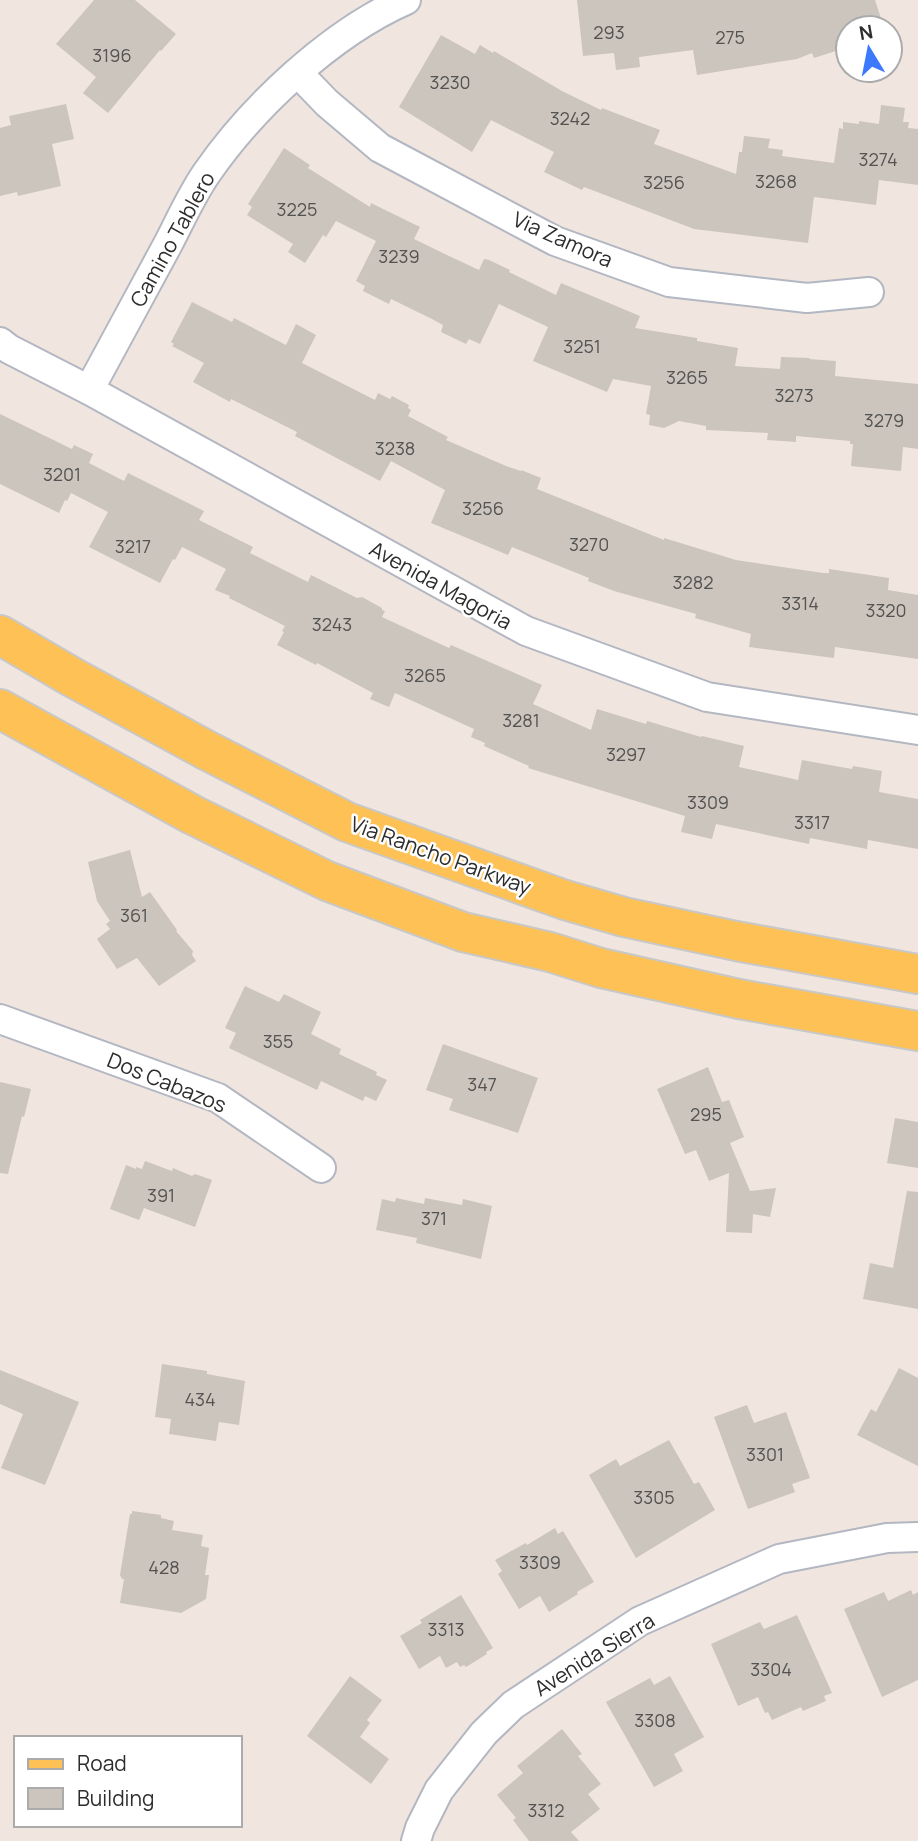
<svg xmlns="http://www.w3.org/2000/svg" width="918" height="1841" viewBox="0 0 918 1841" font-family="Manrope,sans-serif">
	<rect width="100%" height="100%" fill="#f0e6df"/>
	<!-- building -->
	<g fill="#cbc5bd">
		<path d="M94,0H135L176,34L161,51L160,50L108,113L83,93L96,77L56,44Z"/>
		<path d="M577,0H875L884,28H848V47L814,58L812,53L797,59L697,75L693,50L639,57L640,67L616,70L614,53L583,56Z"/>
		<path d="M441,35L475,54L480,45L493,53L494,51L562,91L601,110L602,108L660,130L654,144L736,174L739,152H742L744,136L770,139L768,148L783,150L782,156L834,163L839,128L843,129V122L859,124V121L879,124L881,105L905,108L903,122H909L908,128L918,129V185L879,180L876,205L814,197L808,243L694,229L584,187L582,190L544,172L554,152L491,120L472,152L399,107Z"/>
		<path d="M66,104L74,139L52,144L61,186L18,196L17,192L0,196V128L11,125L9,116Z"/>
		<path d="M284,148L310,165L308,168L370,207L371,203L420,227L414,239L449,256L479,270L484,259L489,260L510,270L509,272L556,295L561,283L640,316L635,328L697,338V341L738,348L735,366L780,369L781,357L810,358L809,359L836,361L835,376L918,384V449L903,447L901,471L851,466L853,444H850V441L796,436V442L767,440L768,433L706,430V426L679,421L664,428L649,425L650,415L646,414L651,386L613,379L607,392L533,361L548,327L499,304L480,344L469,339L466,344L441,332L443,325L432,319L391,299L389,304L363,291L365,286L356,281L376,241L336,221L326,237L323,235L305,263L288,252L293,244L247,215L252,207L248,204Z"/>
		<path d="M192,302L232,322L234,318L286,345L296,324L316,335L302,363L375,400L378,393L390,399L392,396L409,405L408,408L411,410L408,416L448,437L446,440L506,466L521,471V470L541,478L537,489L664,540V538L736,560L823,573H829V569L889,578L888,590L918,595V659L835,647L834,658L749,647L751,634L695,618L696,614L614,591L588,581L589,578L512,547L508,555L431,523L445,490L391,461L380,481L295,436L297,432L231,399L230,402L193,382L204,363L172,346L174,344L171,342Z"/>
		<path d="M0,414L72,449L74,445L93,454L89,463L124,481L128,473L204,511L199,520L253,547L250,553L308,582L311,575L357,598L362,597L382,608V610L385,611L382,617L449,648L451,645L542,685L533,704L591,730L597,709L646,724L647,721L701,737L702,736L744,746L739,767L798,780L802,760L852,769L853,766L882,771L879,792L918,799V849L868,840L867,849L810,838L809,844L716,824L712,839L681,832L685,816L528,768L529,766L484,746L485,743L471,737L474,729L395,693L389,707L370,699L373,693L317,663L316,665L277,645L284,632L282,631L285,626L229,598L230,596L215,590L226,569L182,547L175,560L173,559L160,583L89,547L108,512L71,493L67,501L65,500L59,513L0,484Z"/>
		<path d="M130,850L142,897L150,892L177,930L176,931L193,951L192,955L196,961L159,986L137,958L117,969L97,939L110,929L106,924L110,921L97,901L88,862Z"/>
		<path d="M245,986L279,1002L284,994L321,1012L311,1034L341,1049L339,1054L377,1072L376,1075L387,1080L376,1101L365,1096L363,1101L321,1081L317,1090L229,1048L236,1033L225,1028Z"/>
		<path d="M443,1044L538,1078L518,1133L449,1110L453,1099L426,1090Z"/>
		<path d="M708,1067L722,1102L729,1100L744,1137L730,1143L750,1191L776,1188L770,1217L753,1214L752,1233L726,1232L729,1173L709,1181L696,1150L685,1154L657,1089Z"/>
		<path d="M0,1082L31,1089L24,1117L22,1116L8,1174L0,1173Z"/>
		<path d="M895,1118L918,1122V1168L887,1163Z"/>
		<path d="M145,1161L172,1171L173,1168L192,1176L195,1174L212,1180L195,1227L144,1208L139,1220L110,1209L126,1165L136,1169V1167L142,1169Z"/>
		<path d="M907,1191L918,1192V1309L863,1299L870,1263L893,1268Z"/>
		<path d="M396,1198L424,1204L425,1198L462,1205L463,1199L492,1206L481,1259L416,1243L417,1238L376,1230L382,1199L395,1202Z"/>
		<path d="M162,1364L207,1371V1374L245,1381L239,1425L219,1422L216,1441L169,1434L171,1419L155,1417Z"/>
		<path d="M899,1368L918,1378V1466L857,1435L871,1409L876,1412Z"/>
		<path d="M0,1370L79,1402L45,1485L1,1468L23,1414L0,1404Z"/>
		<path d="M747,1405L754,1423L786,1412L810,1478L792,1484L795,1492L748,1509L714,1417Z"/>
		<path d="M669,1440L694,1484L699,1482L715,1510L636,1558L589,1475L616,1459L620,1466Z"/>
		<path d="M132,1511L161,1515V1518L174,1521L172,1530L203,1535L201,1546L209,1548L205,1575H209L206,1599L181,1613L120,1603L124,1579H122L120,1575L130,1514H132Z"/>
		<path d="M555,1528L558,1534L563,1531L594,1582L577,1592L578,1594L549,1612L540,1596L519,1609L498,1574L502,1571L495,1560L526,1543L527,1545Z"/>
		<path d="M911,1590L913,1595L918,1592V1680L882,1697L844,1609L884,1592L888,1601Z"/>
		<path d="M461,1595L493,1648L486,1652L487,1654L466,1667L464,1665L460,1667L457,1662L446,1668L440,1656L419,1669L400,1636L422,1623L420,1620Z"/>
		<path d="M797,1615L832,1693L824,1696L826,1701L803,1711L801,1707L772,1720L768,1712L765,1713L758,1697L738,1706L711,1644L760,1622L764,1629Z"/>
		<path d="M350,1676L382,1700L367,1720L370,1723L360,1737L389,1759L371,1784L307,1736Z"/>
		<path d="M670,1676L704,1737L674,1754L683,1771L654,1787L606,1702L650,1678L654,1685Z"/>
		<path d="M562,1729L582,1754L578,1756L601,1784L588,1794L600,1809L571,1832L579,1841H529L513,1820L516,1818L497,1795L523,1773L517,1766Z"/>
	</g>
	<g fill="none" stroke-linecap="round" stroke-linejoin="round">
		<!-- street casing -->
		<g stroke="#b3b7c2" stroke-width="32">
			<g id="street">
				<path d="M298,73L327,103L380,148L555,241L669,282L807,298L869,292"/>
				<path d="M0,342L9,349L89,390L526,631L707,697L918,730"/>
				<path d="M89,390C115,341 142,293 168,244C180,221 191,196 206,174C252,107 331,33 406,0"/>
				<path d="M0,1019L218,1098L321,1168"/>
				<path d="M416,1841L420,1828L439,1790L484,1733L513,1705L640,1621L779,1559L887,1538L918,1537"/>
			</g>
		</g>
		<!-- primary casing -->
		<g stroke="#c8c8c8" stroke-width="42">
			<g id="primary">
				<path d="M0,635L72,677L206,750L347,822L565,900L624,917L736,941L918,974"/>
				<path d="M0,709L193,815L327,881L463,932L550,952L601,968L739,999L918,1031"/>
			</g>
		</g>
		<!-- street -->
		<use href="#street" stroke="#fff" stroke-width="28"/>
		<!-- primary -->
		<use href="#primary" stroke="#fec156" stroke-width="38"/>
	</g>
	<g text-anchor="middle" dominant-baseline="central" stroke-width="5" stroke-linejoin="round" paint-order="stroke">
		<!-- number labels -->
		<g font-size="18" fill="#545351">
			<text x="609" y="32">293</text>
			<text x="730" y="37">275</text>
			<text x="112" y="55">3196</text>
			<text x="450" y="82">3230</text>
			<text x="570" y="118">3242</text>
			<text x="878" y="159">3274</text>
			<text x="776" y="181">3268</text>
			<text x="664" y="182">3256</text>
			<text x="297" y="209">3225</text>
			<text x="399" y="256">3239</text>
			<text x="582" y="346">3251</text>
			<text x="687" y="377">3265</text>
			<text x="794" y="395">3273</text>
			<text x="884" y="420">3279</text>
			<text x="395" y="448">3238</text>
			<text x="62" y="474">3201</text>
			<text x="483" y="508">3256</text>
			<text x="589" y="544">3270</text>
			<text x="133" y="546">3217</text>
			<text x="693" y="582">3282</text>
			<text x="800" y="603">3314</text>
			<text x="886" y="610">3320</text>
			<text x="332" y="624">3243</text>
			<text x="425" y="675">3265</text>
			<text x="521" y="720">3281</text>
			<text x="626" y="754">3297</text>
			<text x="708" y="802">3309</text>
			<text x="812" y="822">3317</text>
			<text x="134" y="915">361</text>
			<text x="278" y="1041">355</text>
			<text x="482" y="1084">347</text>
			<text x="706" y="1114">295</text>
			<text x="161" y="1195">391</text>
			<text x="434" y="1218">371</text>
			<text x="200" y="1399">434</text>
			<text x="765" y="1454">3301</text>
			<text x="654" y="1497">3305</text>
			<text x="540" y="1562">3309</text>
			<text x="164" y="1567">428</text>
			<text x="446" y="1629">3313</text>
			<text x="771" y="1669">3304</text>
			<text x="655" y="1720">3308</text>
			<text x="546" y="1810">3312</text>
		</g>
		<!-- street labels -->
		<g font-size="21" fill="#2d2d2d" stroke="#fff">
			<text transform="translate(172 239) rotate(-61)">Camino Tablero</text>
			<text transform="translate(563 239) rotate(24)">Via Zamora</text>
			<text transform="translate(441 585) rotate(29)">Avenida Magoria</text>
			<text transform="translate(441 855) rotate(20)">Via Rancho Parkway</text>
			<text transform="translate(167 1082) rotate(22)">Dos Cabazos</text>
			<text transform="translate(594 1654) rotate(-32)">Avenida Sierra</text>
		</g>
	</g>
	<!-- legend -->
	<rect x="14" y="1736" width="228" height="91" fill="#ffffff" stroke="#ababab" stroke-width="2"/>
	<rect x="28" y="1759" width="35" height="10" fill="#fec156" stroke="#ababab" stroke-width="2"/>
	<text x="77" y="1771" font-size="21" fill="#2d2d2d">Road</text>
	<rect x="28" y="1788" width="35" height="21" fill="#cbc5bd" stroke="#ababab" stroke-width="2"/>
	<text x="77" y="1806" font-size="21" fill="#2d2d2d">Building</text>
	<!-- north arrow -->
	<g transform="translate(869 49) rotate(350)"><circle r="33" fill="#ffffff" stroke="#ababab" stroke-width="2"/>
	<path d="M0-5L12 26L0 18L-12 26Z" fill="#3d79ff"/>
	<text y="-10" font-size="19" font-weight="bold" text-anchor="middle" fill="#2d2d2d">N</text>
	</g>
</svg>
